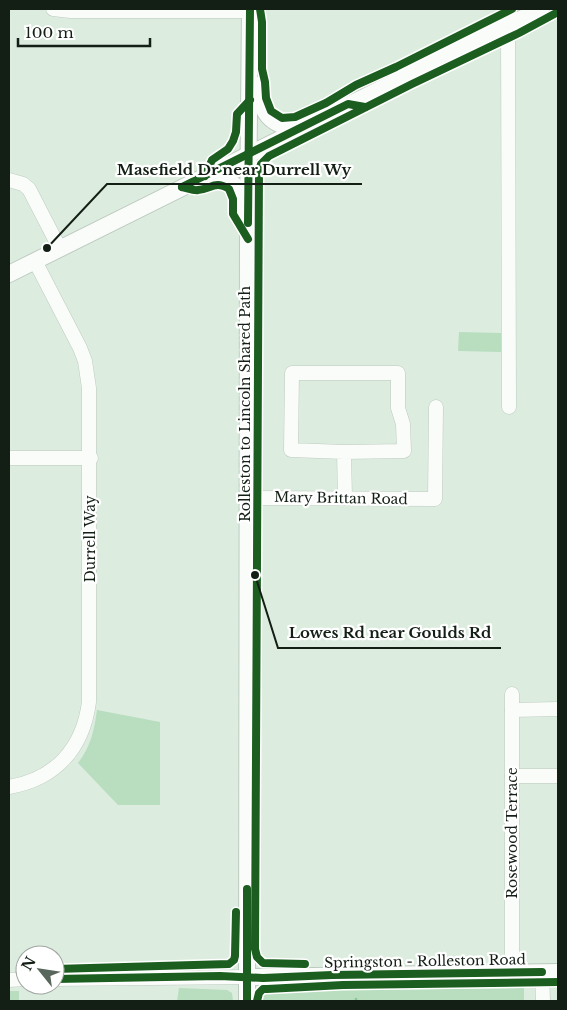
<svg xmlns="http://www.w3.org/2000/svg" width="567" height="1010" viewBox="0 0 567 1010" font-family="'Libre Baskerville',serif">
	<rect width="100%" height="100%" fill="#dceddf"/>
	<!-- green -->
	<g fill="#b9ddbf">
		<path d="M459,332L501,333V352L458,351Z"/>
		<path d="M97,710L160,722V805H118L78,763C91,746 94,731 97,710Z"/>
		<path d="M179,988L227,990L232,993L233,1001H177Z"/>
		<path d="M524,988V1001H260V996L264,991Z"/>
		<rect x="9" y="991" width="10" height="10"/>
	</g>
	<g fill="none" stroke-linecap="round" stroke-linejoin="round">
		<!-- stream -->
		<path stroke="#89c896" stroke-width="2.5" d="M356,999V1001"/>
		<!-- minor casing -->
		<g stroke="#becac0" stroke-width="15">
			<g id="minor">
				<path d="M53,9L71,11H250"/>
				<path d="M508,24L509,407"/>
				<path d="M9,180L23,184L29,189L60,249"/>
				<path d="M344,452L404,451L403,424L398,408V373H292L291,450L344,452L345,498"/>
				<path d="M9,458H91"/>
				<path d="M248,498L435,499L436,407"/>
				<path d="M512,710L558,709"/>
				<path d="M512,776H558"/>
				<path d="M9,787C56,779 83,748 89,702V388L85,361L80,348L35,261"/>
				<path d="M512,972V694"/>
				<path d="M542,972L543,1001"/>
				<path d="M55,979L247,977"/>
				<path d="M9,980L25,979"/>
			</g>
		</g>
		<!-- major casing -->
		<g stroke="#becac0" stroke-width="18">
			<g id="major">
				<path d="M258,85L260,87C261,116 269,121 295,131"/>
				<path d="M208,174C222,178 237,179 238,196C239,203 239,207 242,212"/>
				<path d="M9,274L541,9"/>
				<path d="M247,977L558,972"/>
				<path d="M247,1001L248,215L250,9"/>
			</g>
		</g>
		<!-- minor -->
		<use href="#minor" stroke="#fafcfa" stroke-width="14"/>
		<!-- major -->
		<use href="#major" stroke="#fafcfa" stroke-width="16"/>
		<!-- cycleway casing -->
		<g stroke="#fff" stroke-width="11">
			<g id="cycleway">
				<path d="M260,9L262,22V69L265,82L266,98L271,111L282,118L295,117L326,103L356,85L396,67L512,9"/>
				<path d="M205,176L212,160L228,149L233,141L236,132L237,114L250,100"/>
				<path d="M182,187L348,104L365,107"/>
				<path d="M182,187C187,188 194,191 198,190C211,189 215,180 229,189L233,199V214L248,239"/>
				<path d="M248,223L250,9"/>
				<path d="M247,889V1001"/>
				<path d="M305,964L263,963L257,957L255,949L259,170L261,164L269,156L412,84L519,33L558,12"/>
				<path d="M55,969L229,964L234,960L235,956L236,912"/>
				<path d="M55,979L220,976L263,978L332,975L542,972"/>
				<path d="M257,1001L259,993L263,989H267L343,985L558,982"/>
			</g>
		</g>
		<!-- cycleway -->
		<use href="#cycleway" stroke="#1b5e20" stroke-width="8"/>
	</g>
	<g text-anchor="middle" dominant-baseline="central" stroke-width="4.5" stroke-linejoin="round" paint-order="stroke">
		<!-- street labels -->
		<g font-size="14" fill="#131e15" stroke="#fff">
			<text transform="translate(245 404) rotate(-90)">Rolleston to Lincoln Shared Path</text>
			<text transform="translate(341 498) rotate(1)">Mary Brittan Road</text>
			<text transform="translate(90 539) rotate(-90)">Durrell Way</text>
			<text transform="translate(512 833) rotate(-90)">Rosewood Terrace</text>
			<text transform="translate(425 961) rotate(-1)">Springston - Rolleston Road</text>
		</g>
	</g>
	<!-- callouts -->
	<path fill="none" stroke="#131e15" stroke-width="2" d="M47 248L107 184H362M255 575L278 648H501"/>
	<g fill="#131e15" stroke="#fff" stroke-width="2">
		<circle cx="47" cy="248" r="5"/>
		<circle cx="255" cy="575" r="5"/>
	</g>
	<g font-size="15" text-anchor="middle" font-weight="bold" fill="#131e15" stroke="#fff" stroke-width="4.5" stroke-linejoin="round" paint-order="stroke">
		<text x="234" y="175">Masefield Dr near Durrell Wy</text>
		<text x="390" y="638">Lowes Rd near Goulds Rd</text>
	</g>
	<!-- border -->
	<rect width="567" height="1010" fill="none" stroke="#131e15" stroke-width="20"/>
	<!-- north arrow -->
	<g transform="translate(40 970) rotate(300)"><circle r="24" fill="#ffffff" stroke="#a1a5a1"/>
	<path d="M0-4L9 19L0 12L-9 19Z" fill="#59665c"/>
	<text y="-8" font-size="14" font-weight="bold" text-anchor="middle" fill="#131e15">N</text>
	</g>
	<!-- scale -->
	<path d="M18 38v8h132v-8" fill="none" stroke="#131e15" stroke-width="2.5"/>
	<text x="25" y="38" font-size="15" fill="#131e15" stroke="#ffffff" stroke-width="4" paint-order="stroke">100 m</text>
</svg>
